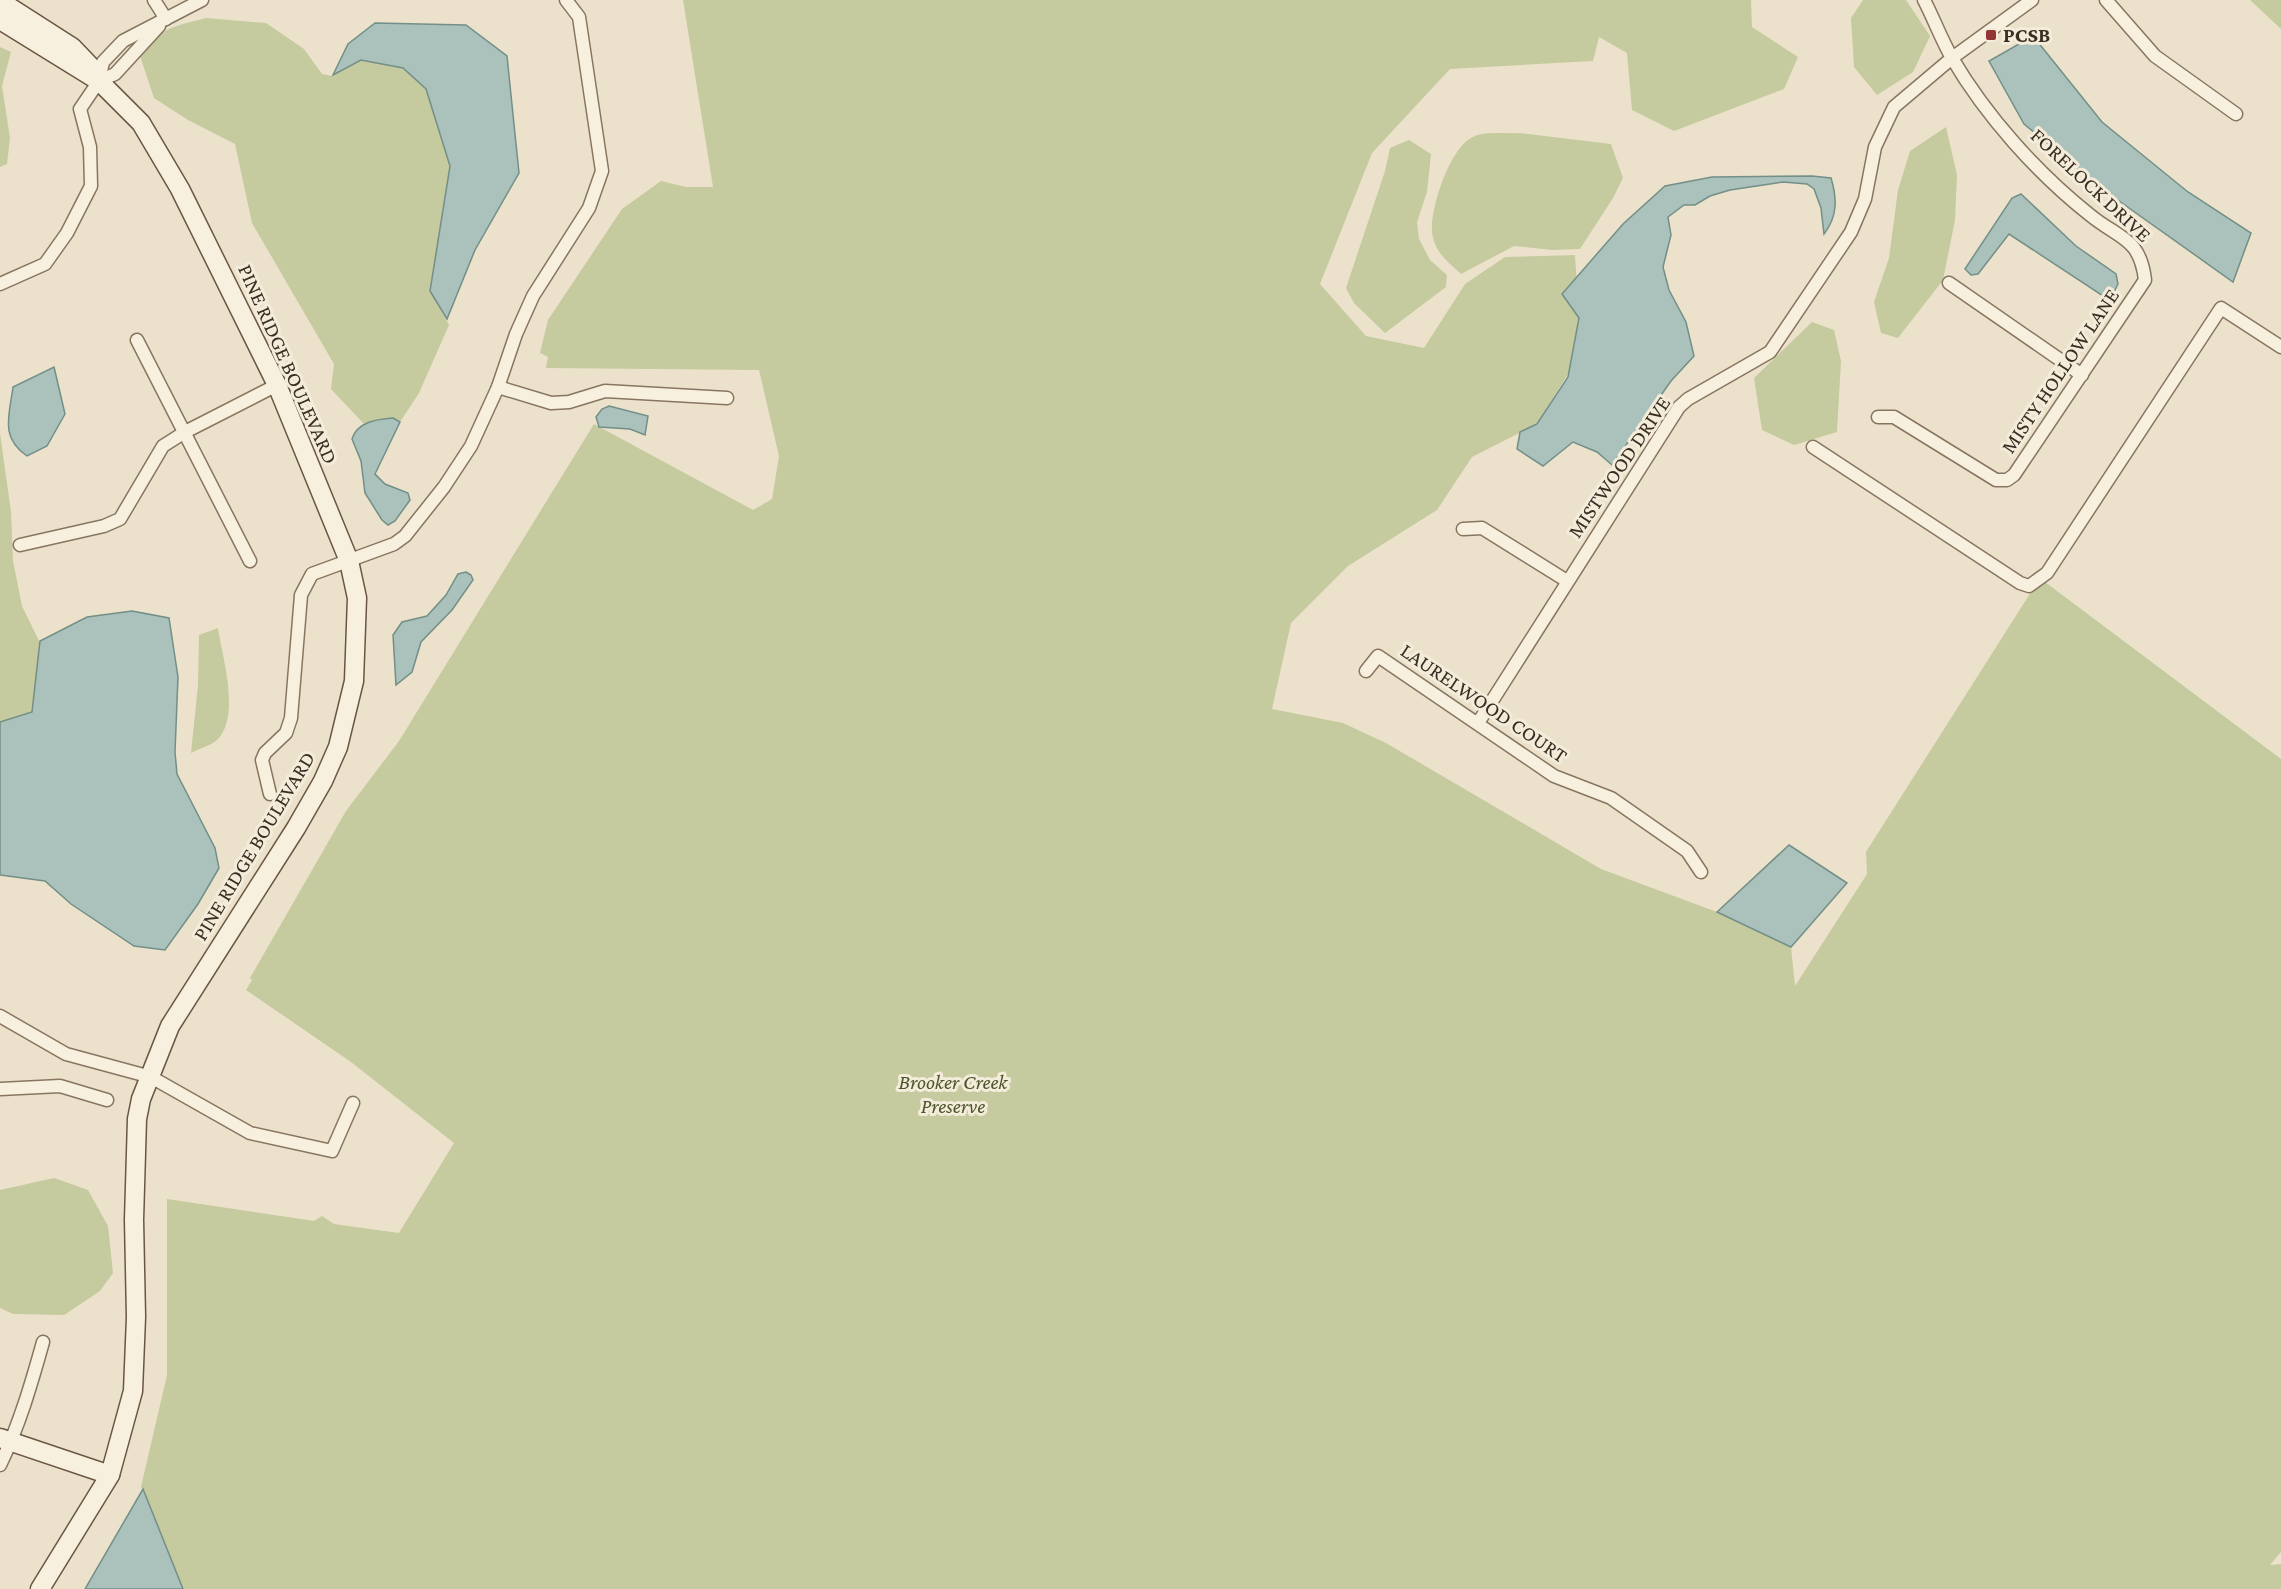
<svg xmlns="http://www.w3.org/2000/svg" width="2281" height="1589" viewBox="0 0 2281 1589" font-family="'Crimson Pro',serif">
	<rect width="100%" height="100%" fill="#ece2cb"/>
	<!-- green -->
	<g fill="#c5ca9f">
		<path d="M683,0H1751L1752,27L1798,57L1784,89L1674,131L1632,110L1627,53L1599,37L1593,61L1450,69L1372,153L1320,284L1366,336L1424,348L1465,284L1505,257L1575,255L1581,353L1537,424L1472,457L1437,510L1348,566L1291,623L1272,709L1343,723L1386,743L1601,869L1717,912L1791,947L1795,986L1867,874L1866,852L2031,592L2045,582L2281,759V1552L2270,1565L2281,1564V1589H183L141,1487L167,1375V1199L314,1221L322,1216L334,1224L399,1233L454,1143L351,1062L246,990L252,980L250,978L346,811L399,741L594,424L753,510L772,499L779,456L759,370L546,368L548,357L540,353L548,320L622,209L661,181L686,187H713Z"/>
		<path d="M1863,0H1906L1930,36L1913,72L1877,95L1854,67L1851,18Z"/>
		<path d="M2250,0H2281V29Z"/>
		<path d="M206,18L266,23L304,49L322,74L332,76L360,59L403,68L426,89L450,166L430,291L449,325L419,393L400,422C388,415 375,419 364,424L331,389L334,364L252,223L235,144L188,120L154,98L140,56C159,27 176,26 206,18Z"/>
		<path d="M0,47L11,52L2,86L10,138L7,164L0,167Z"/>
		<path d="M1946,127L1957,175L1955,220L1943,280L1898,338L1881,333L1874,302L1889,258L1898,190L1910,151Z"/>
		<path d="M1519,133L1611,144L1623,178L1613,198L1580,249L1552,250L1514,246L1461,274C1449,263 1437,254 1433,238C1427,215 1450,146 1473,137C1484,131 1506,134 1519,133Z"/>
		<path d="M1409,140L1431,154L1427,192L1417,222L1419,239L1430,260L1447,275L1446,287L1385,333L1354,303L1346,288L1385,171L1390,148Z"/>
		<path d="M1812,322L1834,330L1841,361L1837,432L1794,445L1762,430L1754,378Z"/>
		<path d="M0,433L11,512L13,561L22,606L40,643L32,712L0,722Z"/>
		<path d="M218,628C222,656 242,719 216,741C209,746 198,749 191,753L198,685L199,635Z"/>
		<path d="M54,1178L88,1190L108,1226L113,1273L100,1291L64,1315L13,1314L0,1308V1190Z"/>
	</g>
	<!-- water -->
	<g fill="#abc1bb" stroke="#728f88" stroke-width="1.5">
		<path d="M375,23L466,25L507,56L519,173L475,250L447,319L430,291L450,166L426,89L403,68L361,60L333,75L348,44Z"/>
		<path d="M2033,36L2102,122L2188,192L2251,233L2233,282L2105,191L2024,124L1989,61Z"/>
		<path d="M1812,176L1831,178C1837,198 1838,216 1824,234L1821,208L1814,189L1807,184L1783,182L1730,190L1710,196L1695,205H1684L1668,217L1671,235L1663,267L1669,290L1686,322L1694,356L1671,381L1612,465L1597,452L1573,442L1543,466L1517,449L1520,432L1537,424L1568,377L1579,318L1562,294L1623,224L1665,186L1712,177Z"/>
		<path d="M2021,194L2076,246L2116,274L2118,284L2113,294L2103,296L2009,234L1978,274L1971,275L1965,269L2012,198Z"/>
		<path d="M54,367L65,414L47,446L27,456C0,437 9,417 13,387Z"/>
		<path d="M609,406L648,416L645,435L630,429L599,427L596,417L602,409Z"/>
		<path d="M393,418L400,422L375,474L385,484L408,493L410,500L395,521L388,525L382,520L365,493L361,461L352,439C357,422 377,419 393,418Z"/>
		<path d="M466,572L471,575L473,580L452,610L421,642L412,672L396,685L393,635L402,622L427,616L446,595L458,574Z"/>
		<path d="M132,611L169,618L178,677L175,752L177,774L215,848L219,868L198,904L165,950L134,946L71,904L45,881L0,875V722L32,712L40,641L87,617Z"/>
		<path d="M1789,845L1847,883L1791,947L1717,912Z"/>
		<path d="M143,1489L183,1589H85Z"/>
	</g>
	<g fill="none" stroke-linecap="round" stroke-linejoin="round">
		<!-- street casing -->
		<g stroke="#887560" stroke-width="15">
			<g id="street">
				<path d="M154,0L166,19"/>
				<path d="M2106,0L2155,56L2236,114"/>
				<path d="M99,81L115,74L159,26"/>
				<path d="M1949,283L2082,375"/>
				<path d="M0,284L45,264L67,233L91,186L90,147L80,109L99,81L103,62L123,41L202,0"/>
				<path d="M137,340L250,561"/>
				<path d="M498,387L551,403L569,402L605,391L727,398"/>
				<path d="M1878,417H1894L1996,480H2007L2014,475L2145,280C2140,237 2119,239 2090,215C2037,173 1986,116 1952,58C1941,39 1934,19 1924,0"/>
				<path d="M1813,447L2020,583L2029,586L2047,573L2221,308L2281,347"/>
				<path d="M1463,529L1482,528L1567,581"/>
				<path d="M20,545L104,526L120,519L163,446L185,432L277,385"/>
				<path d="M1366,671L1378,656L1554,776L1611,798L1687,851L1701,872"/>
				<path d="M1478,723L1679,407L1688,399L1770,352L1851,232L1865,199L1875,147L1894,107L1952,58L2032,0"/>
				<path d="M270,794L262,760L265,753L286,733L291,718L301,595L312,574L394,544L405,536L444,487L471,446L498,387L516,334L533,296L589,208L602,171L579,17L566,0"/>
				<path d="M0,1016L66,1054L151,1077L250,1133L332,1151L353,1103"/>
				<path d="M0,1089L60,1086L107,1100"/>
				<path d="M0,1465C19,1426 31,1385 43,1342"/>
			</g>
		</g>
		<!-- secondary casing -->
		<g stroke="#6a5643" stroke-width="21">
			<g id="secondary">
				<path d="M0,1L72,47L93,69"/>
				<path d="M0,20L99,81L141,123L180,189L277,385L349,561L357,598L354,681L338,747L323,781L296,828L170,1026L141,1099L137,1119L134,1220L136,1317L133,1391L110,1475L40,1589"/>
				<path d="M0,1438L110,1475"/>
			</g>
		</g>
		<!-- street -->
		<use href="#street" stroke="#f7f0de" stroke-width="12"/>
		<!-- secondary -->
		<use href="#secondary" stroke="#f7f0de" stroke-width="18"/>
	</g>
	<!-- markers -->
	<rect fill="#933435" stroke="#f4ecda" stroke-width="2" x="1985" y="29" width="12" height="12" rx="3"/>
	<g text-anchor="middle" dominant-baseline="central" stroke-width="6" stroke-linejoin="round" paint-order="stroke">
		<!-- poi labels -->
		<g font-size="21" font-weight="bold" fill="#3a2e22" stroke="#f4ecda" text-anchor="start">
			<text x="2003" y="35">PCSB</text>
		</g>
		<!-- street labels -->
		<g font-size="21" fill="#3a2e22" stroke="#f4ecda">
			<text transform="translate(2091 185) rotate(43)">FORELOCK DRIVE</text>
			<text transform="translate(288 364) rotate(66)">PINE RIDGE BOULEVARD</text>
			<text transform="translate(2060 371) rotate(-56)">MISTY HOLLOW LANE</text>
			<text transform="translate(1619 467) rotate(-56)">MISTWOOD DRIVE</text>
			<text transform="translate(1484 703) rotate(34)">LAURELWOOD COURT</text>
			<text transform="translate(254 846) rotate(-59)">PINE RIDGE BOULEVARD</text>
		</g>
		<!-- park labels -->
		<g font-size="21" font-style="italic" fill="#4a552a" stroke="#f4ecda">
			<text x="953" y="1082">Brooker Creek<tspan x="953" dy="24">Preserve</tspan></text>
		</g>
	</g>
</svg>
